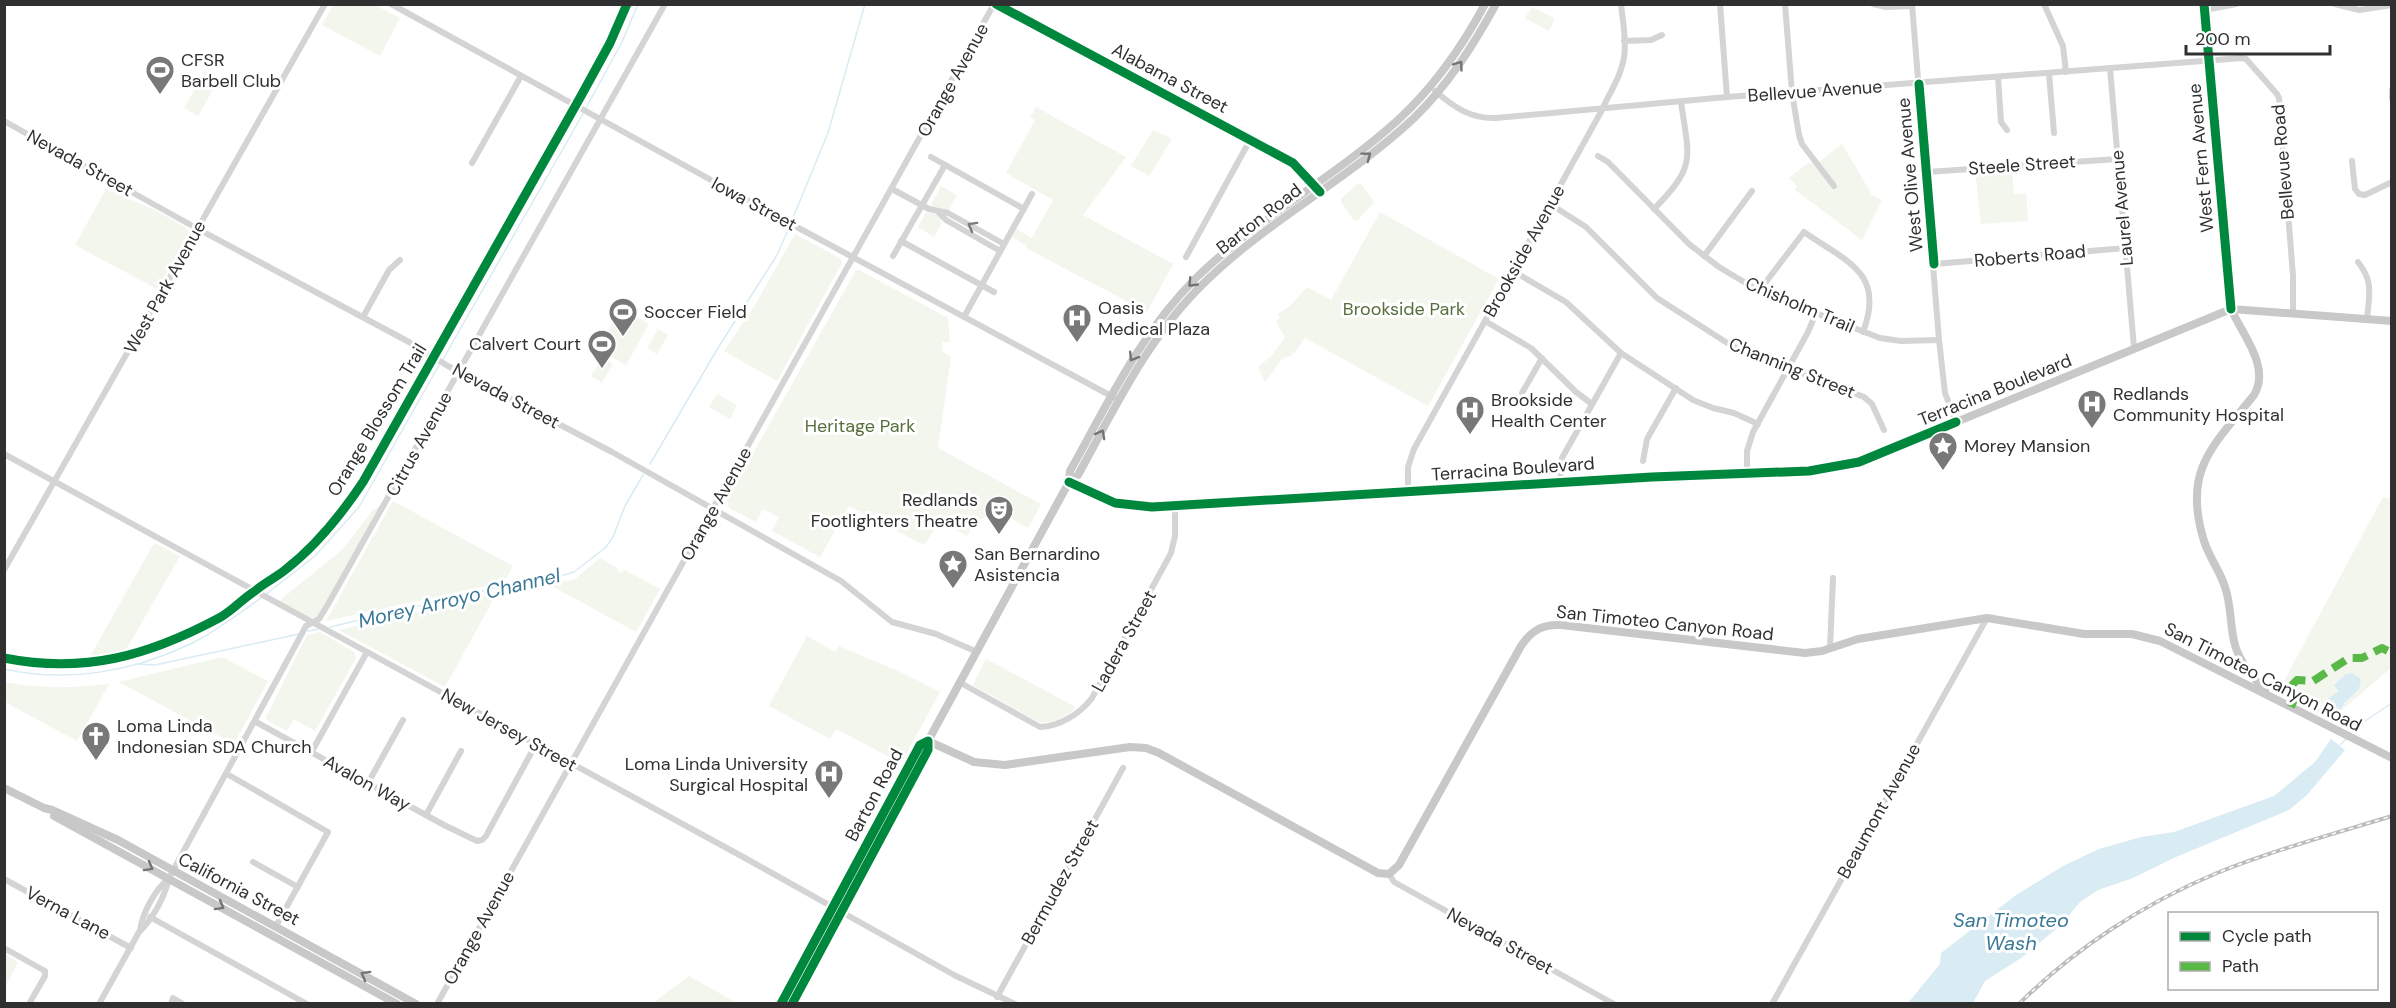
<svg xmlns="http://www.w3.org/2000/svg" width="2396" height="1008" viewBox="0 0 2396 1008" font-family="'DM Sans',sans-serif">
	<rect width="100%" height="100%" fill="#fff"/>
	<!-- green -->
	<g fill="#f2f6ed">
		<path d="M334,4L375,5L400,18L380,56L322,25Z"/>
		<path d="M1532,7L1555,19L1549,31L1525,18Z"/>
		<path d="M205,71L219,79L198,116L184,108Z"/>
		<path d="M1036,107L1126,157L1083,215L1173,264L1147,312L1026,248L1027,246L1012,237L1016,229L1032,238L1053,200L1006,173L1035,120L1030,117Z"/>
		<path d="M1153,130L1172,139L1149,176L1131,166Z"/>
		<path d="M1842,144L1872,195L1882,200L1862,240L1795,190L1797,186L1789,178L1807,164L1820,161Z"/>
		<path d="M2012,169L2014,194L2026,193L2028,221L1981,224L1975,171Z"/>
		<path d="M1357,184H1361L1374,202L1357,221L1354,220L1341,202V199Z"/>
		<path d="M941,186L957,195L949,210L930,206Z"/>
		<path d="M106,189L155,210L185,227L188,231L187,237L157,289L75,245Z"/>
		<path d="M926,212L937,215L942,222L934,237L918,227Z"/>
		<path d="M1380,212L1499,279L1428,406L1305,338L1296,350L1297,353L1293,352L1291,356L1283,358L1265,382L1258,367L1271,356L1285,338L1276,322L1280,317L1278,314L1290,306L1307,287L1331,300Z"/>
		<path d="M795,234L840,258L842,263L777,381L724,351L755,305Z"/>
		<path d="M856,270H859L948,318L950,342H942L943,352L951,357L938,448L1041,504L1028,528L1000,512L975,521L967,536L940,521L924,545L849,506L820,557L772,531L779,517L763,509L756,522L729,508L727,500Z"/>
		<path d="M621,308L649,324L626,365L598,349Z"/>
		<path d="M658,329L668,335L657,354L647,348Z"/>
		<path d="M602,358L613,364L602,383L591,376Z"/>
		<path d="M717,394L737,405L730,419L709,407Z"/>
		<path d="M2383,497L2391,499V668L2330,720L2277,694Z"/>
		<path d="M393,501L513,566L504,582L326,621Z"/>
		<path d="M381,506L319,615L313,618L308,617L279,601L342,550L373,510Z"/>
		<path d="M154,543L180,556L123,655L87,662Z"/>
		<path d="M600,558L617,568L620,573L625,570L660,589L636,632L550,585L575,579Z"/>
		<path d="M497,593L445,687L339,630Z"/>
		<path d="M320,632L354,652L356,658L315,731L294,719L287,731L268,721L266,717L307,635Z"/>
		<path d="M807,636L835,652L839,646L905,674L940,692L901,763L836,729L830,739L769,706Z"/>
		<path d="M222,657L268,681L234,744L119,682Z"/>
		<path d="M986,659L988,660L1076,707C1068,717 1051,724 1038,722L973,685Z"/>
		<path d="M5,682C40,689 73,688 109,684L77,741L5,702Z"/>
		<path d="M5,954L18,962L5,987Z"/>
		<path d="M689,976L737,1003H653Z"/>
	</g>
	<!-- water -->
	<g fill="#d9ebf3">
		<path d="M2352,673L2361,679L2359,689L2344,703L2339,713L2331,715L2329,712L2333,704L2329,698L2339,691L2334,685L2346,674Z"/>
		<path d="M2331,739L2345,750L2307,795L2289,810L2176,857L2133,878L2098,890L2080,902L2061,925L2021,958L1985,981L1973,1003H1908L1940,964L1941,953L2016,895L2063,866L2099,849L2141,837L2174,832L2274,796L2315,762Z"/>
	</g>
	<g fill="none" stroke-linecap="round" stroke-linejoin="round">
		<!-- stream -->
		<g stroke="#d9ebf3" stroke-width="1.5">
			<path d="M586,108L622,42L638,4"/>
			<path d="M792,220L828,133L865,4"/>
			<path d="M442,361L584,112"/>
			<path d="M650,464L718,348L777,255L789,228"/>
			<path d="M265,595L315,556L359,507L439,365"/>
			<path d="M330,627L503,586L543,581L574,572L606,547L613,537L625,506L643,475"/>
			<path d="M308,631L319,629"/>
			<path d="M139,664L155,665L299,634"/>
			<path d="M4,669C66,683 131,672 188,645C214,633 238,614 261,598"/>
			<path d="M2350,734L2359,725L2392,703"/>
			<path d="M2340,745L2347,738"/>
		</g>
		<!-- minor -->
		<g stroke="#d4d4d4" stroke-width="6">
			<path d="M391,4L793,225L1115,398"/>
			<path d="M1720,4L1727,97"/>
			<path d="M1785,4L1792,93L1799,135L1802,144L1834,186"/>
			<path d="M1873,4L1886,7L1912,6"/>
			<path d="M1912,4L1939,340L1945,393L1956,422"/>
			<path d="M2044,4L2063,46L2066,72"/>
			<path d="M2204,4L2231,309"/>
			<path d="M2335,4L2359,10L2392,5"/>
			<path d="M2205,10L2236,4"/>
			<path d="M1624,41L1651,40L1662,35"/>
			<path d="M2110,68L2134,348"/>
			<path d="M2049,74L2054,133"/>
			<path d="M1998,77L2001,122L2007,130"/>
			<path d="M2392,90V99"/>
			<path d="M1435,91C1454,107 1470,119 1496,118L1727,97L2242,58L2246,59L2277,94L2279,98L2293,276V313"/>
			<path d="M4,121L198,229L409,342L448,366L612,452L841,581L892,622L936,634L975,651"/>
			<path d="M1598,156L1608,162L1689,244L1719,267L1759,291L1880,338L1901,341L1939,340"/>
			<path d="M931,157L1024,209"/>
			<path d="M2352,161L2355,189L2359,194L2365,195L2392,182"/>
			<path d="M472,163L521,76"/>
			<path d="M1927,172L2118,159"/>
			<path d="M892,189L929,209L948,213L1004,244"/>
			<path d="M1550,204L1586,227L1657,298L1732,346L1864,397L1872,404L1884,430"/>
			<path d="M1654,209C1697,165 1689,159 1681,102"/>
			<path d="M938,212L946,220L1000,251"/>
			<path d="M901,241L994,292"/>
			<path d="M893,256L945,165"/>
			<path d="M1704,256L1752,191"/>
			<path d="M1186,257L1250,140"/>
			<path d="M2358,262C2374,282 2369,295 2367,319"/>
			<path d="M1934,264L2126,248"/>
			<path d="M1513,271L1566,302L1621,353L1693,400L1713,408L1734,413L1758,424"/>
			<path d="M1759,291L1804,232C1845,261 1886,272 1863,332"/>
			<path d="M363,317L389,270L400,260"/>
			<path d="M964,317L1032,194"/>
			<path d="M1485,321L1531,348L1576,392L1592,404"/>
			<path d="M1522,393L1542,358"/>
			<path d="M4,454L745,858L956,976L1015,1004"/>
			<path d="M1643,461L1647,439L1676,388"/>
			<path d="M1747,474V451L1753,432L1808,332L1816,313"/>
			<path d="M1560,483L1562,458L1621,353"/>
			<path d="M1408,492V467L1414,449L1602,110C1608,95 1618,82 1622,66C1628,47 1623,24 1621,4"/>
			<path d="M4,570L325,4"/>
			<path d="M1830,648L1833,578"/>
			<path d="M959,682L1040,727C1060,726 1080,714 1092,698L1171,553L1175,536V506"/>
			<path d="M256,722L444,825L477,841L482,840L486,836L536,744"/>
			<path d="M311,753L367,652"/>
			<path d="M227,774L328,832L276,926"/>
			<path d="M368,783L403,720"/>
			<path d="M426,815L461,751"/>
			<path d="M253,862L298,887"/>
			<path d="M1389,874L1394,882L1614,1004"/>
			<path d="M4,879L131,948"/>
			<path d="M150,917L307,1004"/>
			<path d="M140,931C142,913 155,890 169,878"/>
			<path d="M4,948L45,971V976L29,1004"/>
			<path d="M997,997L1123,768"/>
			<path d="M99,1004L139,932C153,919 165,896 169,878L306,626L319,619L327,606L665,4"/>
			<path d="M171,1004L173,998L183,1004"/>
			<path d="M437,1004L994,4"/>
			<path d="M1772,1004L1987,618"/>
		</g>
		<!-- major -->
		<g stroke="#c8c8c8" stroke-width="8">
			<path d="M996,4L1293,163L1317,188"/>
			<path d="M2231,309C2242,334 2271,367 2254,395C2213,446 2182,470 2204,541C2209,557 2220,571 2225,587C2231,604 2230,623 2234,641C2238,661 2253,676 2265,691"/>
			<path d="M1069,482L1115,503L1152,507L1652,477L1809,471L1859,462L2231,309L2392,321"/>
			<path d="M1069,482L1070,471C1108,403 1141,332 1197,277C1258,218 1335,177 1398,120C1434,87 1462,47 1485,4"/>
			<path d="M928,741L974,762L1005,765L1130,747L1146,748L1159,753L1378,873L1389,874L1399,865L1521,646C1531,631 1542,624 1561,625L1805,653L1822,651L1858,639L1987,618L2084,634H2132L2160,641L2392,758"/>
			<path d="M4,788L44,808L52,810L118,840L416,1004"/>
			<path d="M54,816L397,1004"/>
			<path d="M781,1004L920,745L928,741"/>
			<path d="M792,1004L928,750V741L1069,482L1078,475C1115,408 1148,337 1204,283C1267,221 1349,179 1414,118C1448,85 1473,46 1496,4"/>
		</g>
		<!-- rail casing -->
		<g stroke="#bcbcbc" stroke-width="4">
			<path id="rail" d="M2019,1004C2075,948 2145,903 2217,873C2274,850 2333,834 2392,816"/>
		</g>
		<!-- rail -->
		<use href="#rail" stroke="#fff" stroke-width="1.5" stroke-dasharray="4.5" stroke-linecap="butt"/>
		<!-- quiet -->
		<path stroke="#58b947" stroke-width="8" stroke-dasharray="15 8" stroke-linecap="butt" d="M2291,707L2295,697L2293,684L2297,680L2313,681L2349,658H2362L2382,648L2392,653"/>
		<!-- cycleway casing -->
		<g stroke="#fff" stroke-width="13">
			<g id="cycleway">
				<path d="M996,4L1293,163L1320,192"/>
				<path d="M2204,4L2231,309"/>
				<path d="M1919,84L1934,264"/>
				<path d="M1069,482L1115,503L1152,507L1652,477L1809,471L1859,462L1956,422"/>
				<path d="M4,658C84,674 148,656 219,618C232,611 242,599 255,591C264,583 275,578 285,570C316,546 341,515 363,482L581,96L610,43L627,4"/>
				<path d="M781,1004L920,745L928,741V750L792,1004"/>
			</g>
		</g>
		<!-- cycleway -->
		<use href="#cycleway" stroke="#00873e" stroke-width="9"/>
	</g>
	<!-- one-way arrows -->
	<defs><path id="oneway-chevron" d="M-2-3.5L2.5 0L-2 3.5" fill="none" stroke-width="1.6" stroke-linecap="round" stroke-linejoin="round" transform="scale(1.5)"/></defs>
	<g stroke="#747474">
		<use href="#oneway-chevron" transform="translate(1459 65) rotate(-54)"/>
		<use href="#oneway-chevron" transform="translate(1367 156) rotate(-37)"/>
		<use href="#oneway-chevron" transform="translate(1192 283) rotate(134)"/>
		<use href="#oneway-chevron" transform="translate(1133 357) rotate(122)"/>
		<use href="#oneway-chevron" transform="translate(1101 434) rotate(-61)"/>
		<use href="#oneway-chevron" transform="translate(149 867) rotate(29)"/>
		<use href="#oneway-chevron" transform="translate(220 906) rotate(29)"/>
		<use href="#oneway-chevron" transform="translate(365 975) rotate(-151)"/>
	</g>
	<use stroke="#7a7a7a" href="#oneway-chevron" transform="translate(972 226) rotate(-151)"/>
	<!-- icons -->
	<defs>
		<g id="stadium-pin" transform="scale(1.5)"><path d="M0 17L-7.5 6A9.5 9.5 0 1 1 7.5 6Z" fill="#787878" stroke="#fff"/><path d="M0-5a6.5 5 0 1 0 0 10a6.5 5 0 1 0 0-10ZM-3.5-1.8h7v3.6h-7Z" fill="#fff"/></g>
		<g id="hospital-pin" transform="scale(1.5)"><path d="M0 17L-7.5 6A9.5 9.5 0 1 1 7.5 6Z" fill="#787878" stroke="#fff"/><path d="M-5-5h3v3.5h4V-5h3V5h-3V1.5h-4V5h-3Z" fill="#fff"/></g>
		<g id="sight-pin" transform="scale(1.5)"><path d="M0 17L-7.5 6A9.5 9.5 0 1 1 7.5 6Z" fill="#787878" stroke="#fff"/><path d="M0-6L1.8-2.2L6-1.7L2.9 1.2L3.7 5.4L0 3.3L-3.7 5.4L-2.9 1.2L-6-1.7L-1.8-2.2Z" fill="#fff"/></g>
		<g id="theatre-pin" transform="scale(1.5)"><path d="M0 17L-7.5 6A9.5 9.5 0 1 1 7.5 6Z" fill="#787878" stroke="#fff"/><path d="M-5-5.5Q0-4 5-5.5V0Q5 5 0 6Q-5 5-5 0ZM-3.3-2.5H-1v1.5H-3.3ZM1-2.5H3.3v1.5H1ZM-2.8 1Q0 5.5 2.8 1Z" fill="#fff"/></g>
		<g id="church-pin" transform="scale(1.5)"><path d="M0 17L-7.5 6A9.5 9.5 0 1 1 7.5 6Z" fill="#787878" stroke="#fff"/><path d="M-1.2-6h2.4v3.5h3.3v2.4h-3.3V6h-2.4V-.1h-3.3v-2.4h3.3Z" fill="#fff"/></g>
	</defs>
	<g fill-rule="evenodd">
		<use href="#stadium-pin" x="160" y="70"/>
		<use href="#stadium-pin" x="623" y="312"/>
		<use href="#hospital-pin" x="1077" y="318"/>
		<use href="#stadium-pin" x="602" y="344"/>
		<use href="#hospital-pin" x="2092" y="404"/>
		<use href="#hospital-pin" x="1470" y="410"/>
		<use href="#sight-pin" x="1943" y="446"/>
		<use href="#theatre-pin" x="999" y="510"/>
		<use href="#sight-pin" x="953" y="564"/>
		<use href="#church-pin" x="96" y="736"/>
		<use href="#hospital-pin" x="829" y="774"/>
	</g>
	<g text-anchor="middle" dominant-baseline="central" stroke-width="6" stroke-linejoin="round" paint-order="stroke">
		<!-- poi labels -->
		<g font-size="18" fill="#303030" stroke="#fff" text-anchor="start">
			<text x="181" y="60">CFSR<tspan x="181" dy="21">Barbell Club</tspan></text>
			<text x="1098" y="308">Oasis<tspan x="1098" dy="21">Medical Plaza</tspan></text>
			<text x="644" y="312">Soccer Field</text>
			<text x="581" y="344" text-anchor="end">Calvert Court</text>
			<text x="2113" y="394">Redlands<tspan x="2113" dy="21">Community Hospital</tspan></text>
			<text x="1491" y="400">Brookside<tspan x="1491" dy="21">Health Center</tspan></text>
			<text x="1964" y="446">Morey Mansion</text>
			<text x="978" y="500" text-anchor="end">Redlands<tspan x="978" dy="21">Footlighters Theatre</tspan></text>
			<text x="974" y="554">San Bernardino<tspan x="974" dy="21">Asistencia</tspan></text>
			<text x="117" y="726">Loma Linda<tspan x="117" dy="21">Indonesian SDA Church</tspan></text>
			<text x="808" y="764" text-anchor="end">Loma Linda University<tspan x="808" dy="21">Surgical Hospital</tspan></text>
		</g>
		<!-- street labels -->
		<g font-size="18" fill="#303030" stroke="#fff">
			<text transform="translate(1170 78) rotate(28)">Alabama Street</text>
			<text transform="translate(953 80) rotate(-61)">Orange Avenue</text>
			<text transform="translate(1815 91) rotate(-4)">Bellevue Avenue</text>
			<text transform="translate(2201 158) rotate(-95)">West Fern Avenue</text>
			<text transform="translate(2283 162) rotate(-95)">Bellevue Road</text>
			<text transform="translate(80 163) rotate(29)">Nevada Street</text>
			<text transform="translate(2022 165) rotate(-4)">Steele Street</text>
			<text transform="translate(1910 175) rotate(-95)">West Olive Avenue</text>
			<text transform="translate(754 204) rotate(28)">Iowa Street</text>
			<text transform="translate(2122 208) rotate(-95)">Laurel Avenue</text>
			<text transform="translate(1259 219) rotate(-38)">Barton Road</text>
			<text transform="translate(1524 251) rotate(-61)">Brookside Avenue</text>
			<text transform="translate(2030 256) rotate(-5)">Roberts Road</text>
			<text transform="translate(165 287) rotate(-61)">West Park Avenue</text>
			<text transform="translate(1800 305) rotate(23)">Chisholm Trail</text>
			<text transform="translate(1792 368) rotate(22)">Channing Street</text>
			<text transform="translate(1995 390) rotate(-22)">Terracina Boulevard</text>
			<text transform="translate(506 396) rotate(28)">Nevada Street</text>
			<text transform="translate(377 420) rotate(-59)">Orange Blossom Trail</text>
			<text transform="translate(419 444) rotate(-61)">Citrus Avenue</text>
			<text transform="translate(1513 469) rotate(-4)">Terracina Boulevard</text>
			<text transform="translate(716 504) rotate(-61)">Orange Avenue</text>
			<text transform="translate(1665 623) rotate(6)">San Timoteo Canyon Road</text>
			<text transform="translate(1124 641) rotate(-61)">Ladera Street</text>
			<text transform="translate(2263 677) rotate(27)">San Timoteo Canyon Road</text>
			<text transform="translate(509 730) rotate(29)">New Jersey Street</text>
			<text transform="translate(367 783) rotate(29)">Avalon Way</text>
			<text transform="translate(874 795) rotate(-62)">Barton Road</text>
			<text transform="translate(1879 811) rotate(-61)">Beaumont Avenue</text>
			<text transform="translate(1060 882) rotate(-61)">Bermudez Street</text>
			<text transform="translate(239 889) rotate(28)">California Street</text>
			<text transform="translate(68 913) rotate(28)">Verna Lane</text>
			<text transform="translate(479 928) rotate(-61)">Orange Avenue</text>
			<text transform="translate(1500 941) rotate(29)">Nevada Street</text>
		</g>
		<!-- park labels -->
		<g font-size="18" fill="#566e3b" stroke="#fff">
			<text x="1404" y="309">Brookside Park</text>
			<text x="860" y="426">Heritage Park</text>
		</g>
		<!-- water labels -->
		<g font-size="20" font-style="italic" fill="#3a7897" stroke="#fff">
			<text transform="translate(459 598) rotate(-13)">Morey Arroyo Channel</text>
			<text x="2011" y="920">San Timoteo<tspan x="2011" dy="23">Wash</tspan></text>
		</g>
	</g>
	<!-- border -->
	<rect width="2396" height="1008" fill="none" stroke="#303030" stroke-width="12"/>
	<!-- legend -->
	<rect x="2168" y="912" width="210" height="78" fill="#ffffff" stroke="#acacac" stroke-width="1.5"/>
	<rect x="2180" y="932" width="30" height="9" fill="#00873e" stroke="#acacac" stroke-width="1.5"/>
	<text x="2222" y="942" font-size="18" fill="#303030">Cycle path</text>
	<rect x="2180" y="962" width="30" height="9" fill="#58b947" stroke="#acacac" stroke-width="1.5"/>
	<text x="2222" y="972" font-size="18" fill="#303030">Path</text>
	<!-- scale -->
	<path d="M2186 45v9h144v-9" fill="none" stroke="#303030" stroke-width="3"/>
	<text x="2195" y="45" font-size="18" fill="#303030" stroke="#ffffff" stroke-width="4.5" paint-order="stroke">200 m</text>
</svg>
